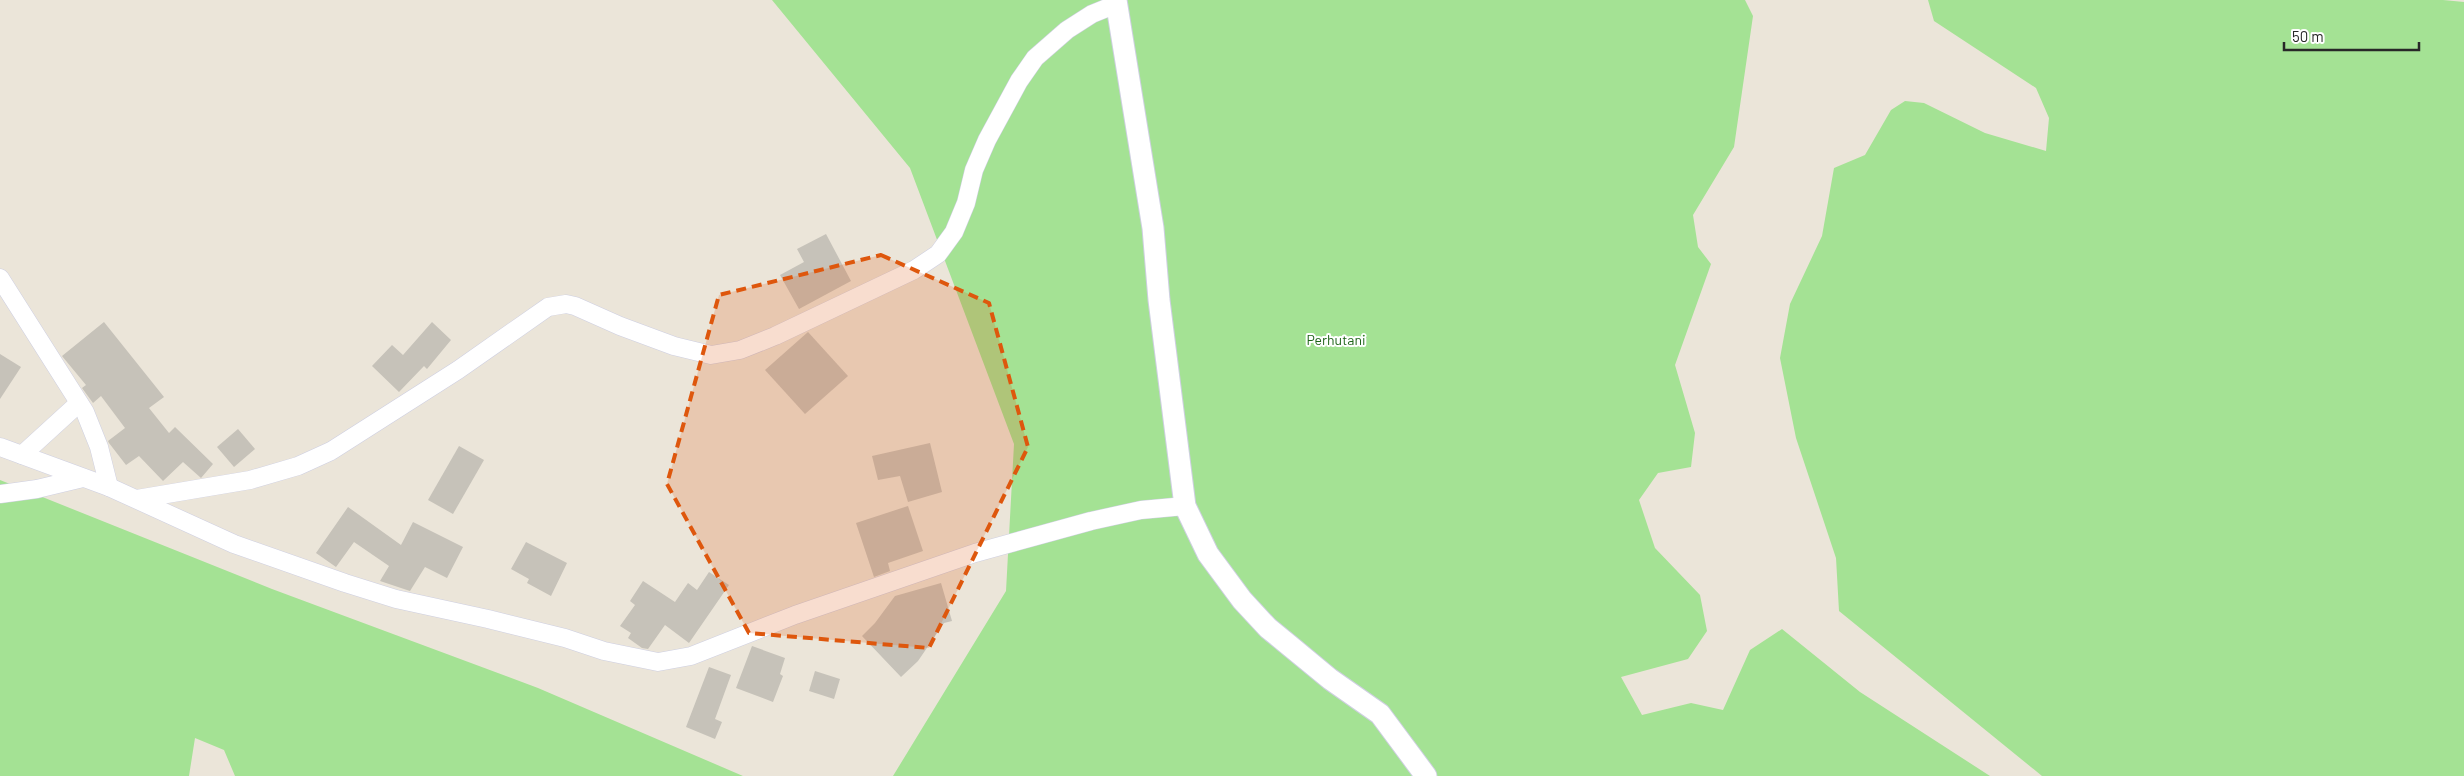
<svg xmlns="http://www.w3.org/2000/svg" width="2464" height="776" viewBox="0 0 2464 776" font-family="Barlow,sans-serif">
	<rect width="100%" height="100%" fill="#ebe5d9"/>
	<!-- green -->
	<g fill="#a4e294">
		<path d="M772,0H1745L1753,16L1734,147L1693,215L1698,247L1711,264L1675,365L1695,433L1691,467L1658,473L1639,500L1655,548L1700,595L1707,631L1688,659L1621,677L1642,715L1691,703L1723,710L1750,650L1782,629L1860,692L1990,776H893L1006,591L1014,444L910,168Z"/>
		<path d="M1928,0H2443L2464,2V776H2042L1839,611L1836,558L1796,438L1780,358L1790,304L1822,236L1834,168L1865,155L1891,110L1905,101L1924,103L1985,133L2046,151L2049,118L2036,88L1934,21Z"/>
		<path d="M0,480L272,589L538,688L743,776H235L224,750L195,738L189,776H0Z"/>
	</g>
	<!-- building -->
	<g fill="#c6c2b9">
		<path d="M826,234L851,281L799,309L780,275L804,262L797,249Z"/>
		<path d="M104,322L164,397L149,408L169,433L175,427L213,464L201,478L183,462L163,481L139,456L126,465L109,443L108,441L125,428L101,396L93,403L82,388L86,385L62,356Z"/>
		<path d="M432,322L451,340L427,369L424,366L399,392L372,366L392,345L403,355Z"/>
		<path d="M808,332L848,376L805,414L765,370Z"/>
		<path d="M0,354L21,367L0,399Z"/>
		<path d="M238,429L255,449L234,467L217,447Z"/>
		<path d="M930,443L942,492L908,502L900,476L878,480L872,456Z"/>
		<path d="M459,446L484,460L453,514L428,500Z"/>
		<path d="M908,506L923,551L888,563L890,571L874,577L856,523Z"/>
		<path d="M348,507L401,545L413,522L463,547L447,578L425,567L410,591L380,581L389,566L354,542L336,567L316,553Z"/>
		<path d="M526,542L567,563L551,596L527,583L529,579L511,569Z"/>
		<path d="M709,572L729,585L689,643L665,625L648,649L642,648L628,638L631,633L620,626L635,605L630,601L643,581L675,602L688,583L697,590Z"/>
		<path d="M941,583L952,621L944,623L918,661L901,677L862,636L875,623L895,596Z"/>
		<path d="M752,646L785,658L780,674L783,676L773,702L736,688Z"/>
		<path d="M709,667L731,675L715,719L722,722L715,739L686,727Z"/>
		<path d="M815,671L840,679L834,699L809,691Z"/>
	</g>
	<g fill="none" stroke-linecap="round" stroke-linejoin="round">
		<!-- minor casing -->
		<g stroke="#cecfe1" stroke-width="19">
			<g id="minor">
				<path d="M0,278L85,412L99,447L109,487"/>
				<path d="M0,447L109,487L234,544L345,583L396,599L488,619L565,638L604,651L658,662L691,656L795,615L975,553L1091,521L1141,510L1185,506"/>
				<path d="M22,455L79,403"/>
				<path d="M0,494L37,489L83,478"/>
				<path d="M137,499L250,480L298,466L331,451L458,370L548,307L566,304L575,306L620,326L674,346L711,355L740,350L775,336L914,270L938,254L954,232L966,203L974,170L987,140L1019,81L1035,58L1067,30L1092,14L1117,4"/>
			</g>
		</g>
		<!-- tertiary casing -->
		<g stroke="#cecfe1" stroke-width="23">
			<path id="tertiary" d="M1116,0L1153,228L1159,300L1185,506L1208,554L1242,600L1268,628L1290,646L1330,679L1380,714L1426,776"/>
		</g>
		<!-- minor -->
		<use href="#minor" stroke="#fff" stroke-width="18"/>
		<!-- tertiary -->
		<use href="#tertiary" stroke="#fff" stroke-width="21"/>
	</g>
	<!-- marked area -->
	<path fill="#de570d" fill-opacity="0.2" stroke="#de570d" stroke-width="4" stroke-dasharray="10 6" stroke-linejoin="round" d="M881,255L989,303L1028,447L929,648L749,633L667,484L719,295Z"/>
	<g text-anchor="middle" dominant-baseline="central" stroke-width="4" stroke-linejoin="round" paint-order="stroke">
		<!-- park labels -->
		<g font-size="14" fill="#1e6418" stroke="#fff">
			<text x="1336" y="339">Perhutani</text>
		</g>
	</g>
	<!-- scale -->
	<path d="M2284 42v8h135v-8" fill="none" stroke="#282828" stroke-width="2.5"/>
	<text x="2292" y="42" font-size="15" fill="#282828" stroke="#ffffff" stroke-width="4" paint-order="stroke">50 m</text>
</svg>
